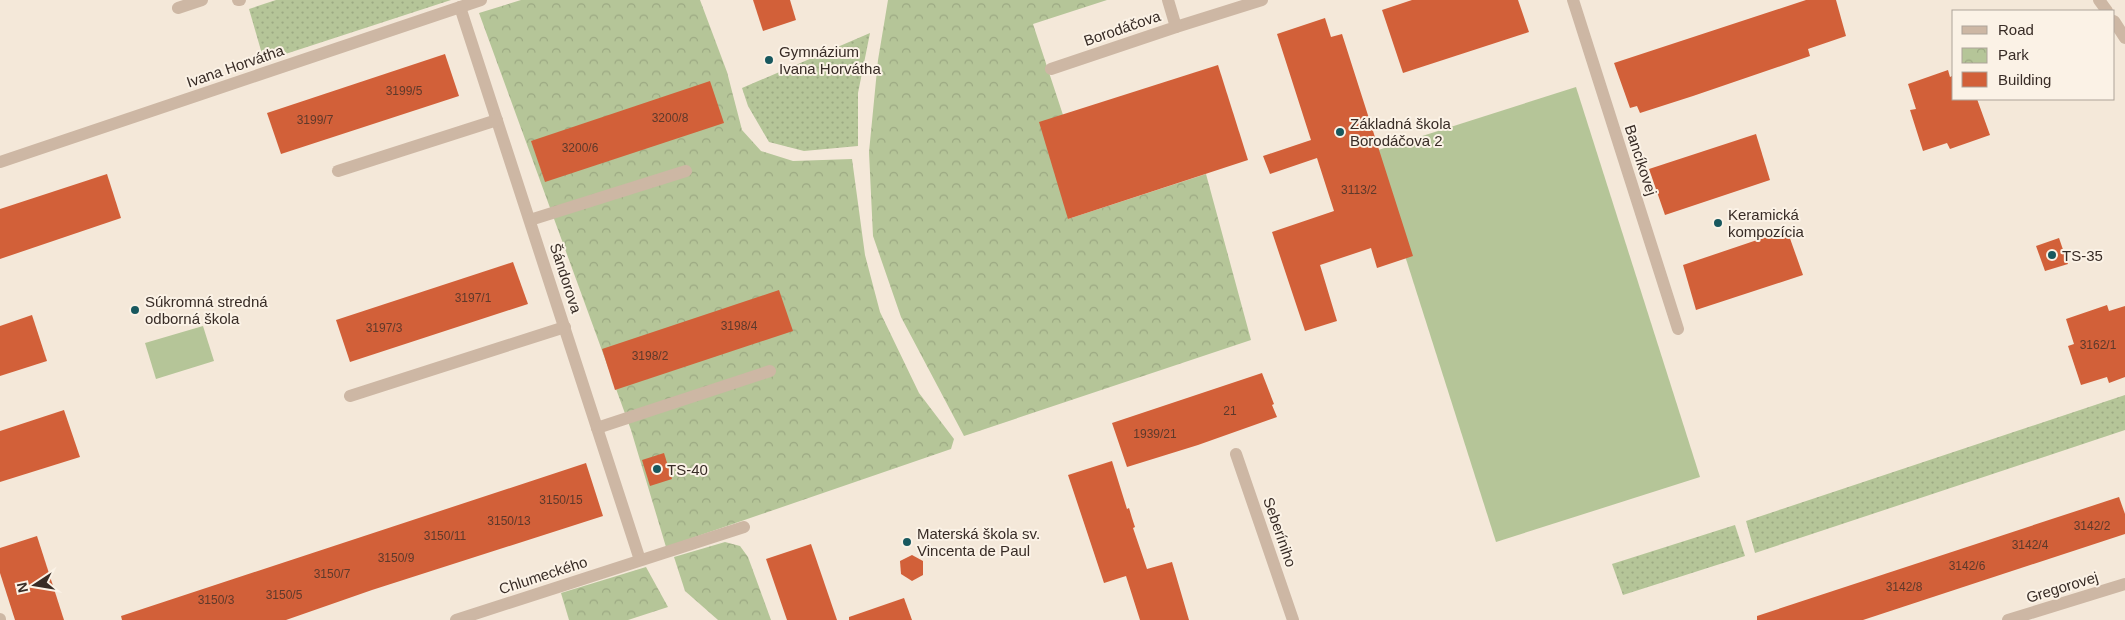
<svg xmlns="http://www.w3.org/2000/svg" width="2125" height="620" viewBox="0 0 2125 620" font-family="Helvetica,sans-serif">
	<defs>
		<pattern id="grass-dots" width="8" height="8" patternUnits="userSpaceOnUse" patternTransform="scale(1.25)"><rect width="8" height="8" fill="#b5c598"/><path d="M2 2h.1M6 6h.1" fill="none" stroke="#9ca983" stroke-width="1.8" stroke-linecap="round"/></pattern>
		<pattern id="park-crowns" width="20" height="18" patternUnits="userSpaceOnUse" patternTransform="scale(1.25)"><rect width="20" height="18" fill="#b5c598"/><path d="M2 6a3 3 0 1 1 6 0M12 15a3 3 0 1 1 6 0" fill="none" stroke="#9ca983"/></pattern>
	</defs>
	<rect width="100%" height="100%" fill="#f4e8d9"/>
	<!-- grass -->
	<g fill="url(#grass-dots)">
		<path d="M276,0H451L264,61L249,9Z"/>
		<path d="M870,33L858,93V146L804,151L769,142L748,106L742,88Z"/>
		<path d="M2125,395V430L1755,553L1746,521Z"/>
		<path d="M1735,525L1745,556L1623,595L1612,564Z"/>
	</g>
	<!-- park -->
	<g fill="url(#park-crowns)">
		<path d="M521,0H700L727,72L742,130L761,151L793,161L852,159L865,255L880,312L919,393L954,439L951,449L666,547L631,430L479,13Z"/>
		<path d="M888,0H1107L1033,24L1063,115L1068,219L1206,174L1251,340L964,436L901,317L873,236L869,152L878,60Z"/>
		<path d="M725,542L740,546L748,557L771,620H718L685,591L674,557Z"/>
		<path d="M646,567L668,607L628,620H569L561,593Z"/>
	</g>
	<!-- pitch -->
	<g fill="#b5c598">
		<path d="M1576,87L1700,477L1496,542L1372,152Z"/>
		<path d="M203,326L214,361L156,379L145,343Z"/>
	</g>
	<!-- building -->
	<g fill="#d26039">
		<path d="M753,0H790L796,20L763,31Z"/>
		<path d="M1412,0H1518L1529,32L1403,73L1382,10Z"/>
		<path d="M1806,0H1836L1846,36L1808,49L1810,56L1693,96L1640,113L1637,106L1630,108L1614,63Z"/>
		<path d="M1325,18L1331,37L1342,34L1413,256L1377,268L1371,248L1320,265L1337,321L1305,331L1272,232L1334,211L1317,158L1270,174L1263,156L1311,140L1277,34Z"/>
		<path d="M445,54L459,96L281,154L267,113Z"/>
		<path d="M1218,65L1248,160L1068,219L1039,122Z"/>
		<path d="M1948,70L1950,77L1954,75V99H1977L1990,135L1950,149L1947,143L1923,151L1910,110L1916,109L1908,84Z"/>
		<path d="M710,81L724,123L545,182L531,141Z"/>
		<path d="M1756,134L1770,180L1665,215L1649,169Z"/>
		<path d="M107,174L121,218L0,259V209Z"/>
		<path d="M1787,230L1803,275L1696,310L1683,265Z"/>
		<path d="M2059,238L2068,264L2045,271L2036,246Z"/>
		<path d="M513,262L528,304L350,362L336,320Z"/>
		<path d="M779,290L793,331L615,390L602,349Z"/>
		<path d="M2107,305L2109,311L2125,306V377L2109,383L2107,377L2081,385L2068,346L2074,344L2066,319Z"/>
		<path d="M32,315L47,361L0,376V326Z"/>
		<path d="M1262,373L1274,404L1272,405L1277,417L1198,445L1127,467L1112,423Z"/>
		<path d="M64,410L80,457L0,482V431Z"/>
		<path d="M664,453L672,479L650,486L642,460Z"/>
		<path d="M1112,461L1127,509L1129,508L1132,518L1135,527L1133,528L1147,569L1172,562L1189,620H1140L1126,576L1104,583L1068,475Z"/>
		<path d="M586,463L603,516L372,590L286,620H122L121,616Z"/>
		<path d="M2119,497L2125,514V534L1863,620H1757V616Z"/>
		<path d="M37,536L64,620H15L0,573V548Z"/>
		<path d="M811,544L837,620H787L766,559Z"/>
		<path d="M912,555L923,561V575L912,581L901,574L900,561Z"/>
		<path d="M904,598L912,620H849V617Z"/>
	</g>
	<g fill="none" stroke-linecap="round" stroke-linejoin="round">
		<!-- minor -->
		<g stroke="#cdb7a4" stroke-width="12">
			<path d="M238,0H240"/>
			<path d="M1573,0L1678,329"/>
			<path d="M2099,0L2107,11"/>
			<path d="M460,7L640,560"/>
			<path d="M178,8L202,0"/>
			<path d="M2114,21L2125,38"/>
			<path d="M1176,27L1262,0"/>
			<path d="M1051,69L1176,27L1168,0"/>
			<path d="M0,162L481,0"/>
			<path d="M338,171L497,120"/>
			<path d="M530,220L686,171"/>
			<path d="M350,396L565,327"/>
			<path d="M597,428L770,371"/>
			<path d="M1236,454L1293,620"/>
			<path d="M0,619V620"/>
			<path d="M456,620L744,527"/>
			<path d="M2008,620L2125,584"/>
		</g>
	</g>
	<!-- markers -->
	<g fill="#18585e" stroke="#fbf2e6" stroke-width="2">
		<circle cx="769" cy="60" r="5"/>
		<circle cx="1340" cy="132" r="5"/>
		<circle cx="1718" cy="223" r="5"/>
		<circle cx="2052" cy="255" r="5"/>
		<circle cx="135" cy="310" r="5"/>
		<circle cx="657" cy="469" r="5"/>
		<circle cx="907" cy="542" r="5"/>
	</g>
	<g text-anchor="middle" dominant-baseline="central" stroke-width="4" stroke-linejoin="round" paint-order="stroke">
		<!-- number labels -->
		<g font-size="12" fill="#5e392b">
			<text x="404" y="91">3199/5</text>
			<text x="670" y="118">3200/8</text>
			<text x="315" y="120">3199/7</text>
			<text x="580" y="148">3200/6</text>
			<text x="1359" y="190">3113/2</text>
			<text x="473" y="298">3197/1</text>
			<text x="739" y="326">3198/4</text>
			<text x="384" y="328">3197/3</text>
			<text x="2098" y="345">3162/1</text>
			<text x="650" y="356">3198/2</text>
			<text x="1230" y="411">21</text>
			<text x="1155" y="434">1939/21</text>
			<text x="561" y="500">3150/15</text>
			<text x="509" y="521">3150/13</text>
			<text x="2092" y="526">3142/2</text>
			<text x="445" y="536">3150/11</text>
			<text x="2030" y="545">3142/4</text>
			<text x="396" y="558">3150/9</text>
			<text x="1967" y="566">3142/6</text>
			<text x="332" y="574">3150/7</text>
			<text x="1904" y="587">3142/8</text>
			<text x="284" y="595">3150/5</text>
			<text x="216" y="600">3150/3</text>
		</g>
		<!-- street labels -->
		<g font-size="15" fill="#382c26" stroke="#fbf2e6">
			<text transform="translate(1122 28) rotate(-19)">Borodáčova</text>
			<text transform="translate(235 66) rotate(-19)">Ivana Horvátha</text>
			<text transform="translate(1641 160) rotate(72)">Bancíkovej</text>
			<text transform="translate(566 278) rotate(72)">Šándorova</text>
			<text transform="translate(1280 532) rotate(71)">Seberíniho</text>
			<text transform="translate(543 575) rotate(-18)">Chlumeckého</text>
			<text transform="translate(2062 587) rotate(-17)">Gregorovej</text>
		</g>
		<!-- poi labels -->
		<g font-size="15" fill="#382c26" stroke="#fbf2e6" text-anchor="start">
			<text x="779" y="51">Gymnázium<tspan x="779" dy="17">Ivana Horvátha</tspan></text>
			<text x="1350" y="123">Základná škola<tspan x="1350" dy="17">Borodáčova 2</tspan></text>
			<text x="1728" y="214">Keramická<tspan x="1728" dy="17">kompozícia</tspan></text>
			<text x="2062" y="255">TS-35</text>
			<text x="145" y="301">Súkromná stredná<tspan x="145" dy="17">odborná škola</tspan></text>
			<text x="667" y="469">TS-40</text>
			<text x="917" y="533">Materská škola sv.<tspan x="917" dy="17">Vincenta de Paul</tspan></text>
		</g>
	</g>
	<!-- legend -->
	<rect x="1952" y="10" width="162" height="90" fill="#fbf2e6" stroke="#ada399"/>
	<rect x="1962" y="26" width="25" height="8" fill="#cdb7a4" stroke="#ada399"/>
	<text x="1998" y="35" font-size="15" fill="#382c26">Road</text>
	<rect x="1962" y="48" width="25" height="15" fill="url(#park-crowns)" stroke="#ada399"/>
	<text x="1998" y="60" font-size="15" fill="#382c26">Park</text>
	<rect x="1962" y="72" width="25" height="15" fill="#d26039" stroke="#ada399"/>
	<text x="1998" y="85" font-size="15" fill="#382c26">Building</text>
	<!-- north arrow -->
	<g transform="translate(35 585) rotate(258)" stroke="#fbf2e6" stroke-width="4" paint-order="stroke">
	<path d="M0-4L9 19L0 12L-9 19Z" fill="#382c26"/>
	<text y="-8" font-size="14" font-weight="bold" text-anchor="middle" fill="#382c26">N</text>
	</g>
</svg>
